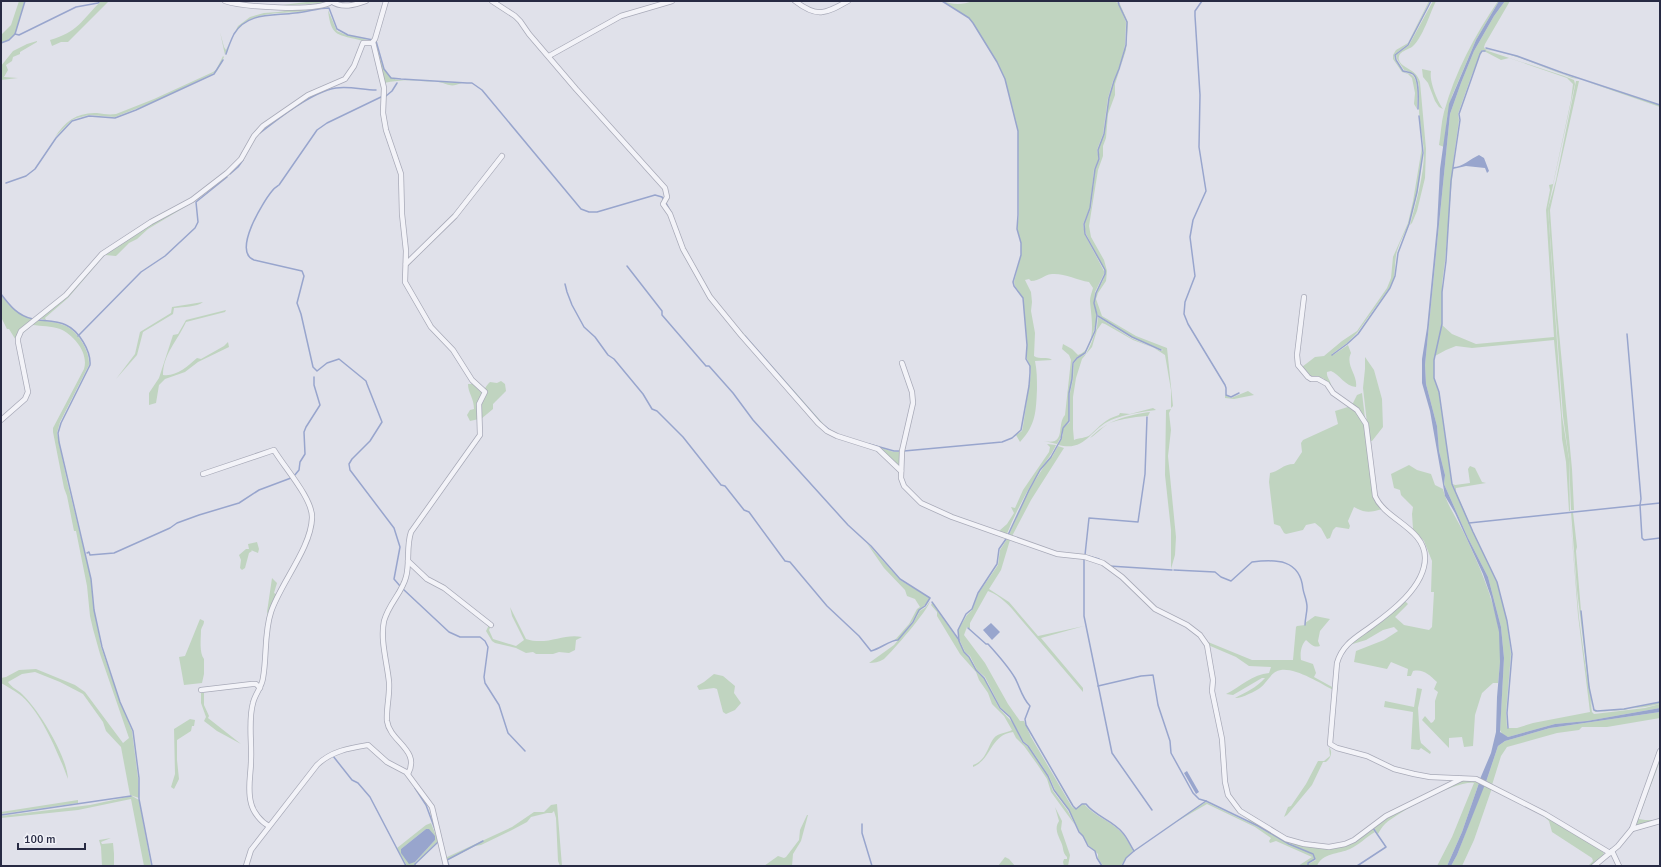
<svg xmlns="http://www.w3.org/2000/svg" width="1661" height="867" viewBox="0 0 1661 867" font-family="Signika,sans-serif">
	<rect width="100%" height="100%" fill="#e0e1ea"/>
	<!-- green -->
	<g fill="#c0d4c0" fill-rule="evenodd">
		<path d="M19,1H25L15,34L9,40L1,43V35L11,25Z"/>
		<path d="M101,1H109L68,42H61L52,46L50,40C78,32 82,20 101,1Z"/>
		<path d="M314,1H324L325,3L275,6Z"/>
		<path d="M943,1C953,5 962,5 973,1H1114L1118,3L1126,22L1125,45L1119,69L1113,81L1108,98L1103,134L1097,150L1099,159L1094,169L1090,208L1083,224L1085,235L1104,271V274L1095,292L1094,303L1097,315L1096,323L1090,344L1085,353L1077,357L1072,363L1073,373L1069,393V421L1062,428V435L1057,444L1044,441C1067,446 1056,425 1065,415L1071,360L1069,355L1062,349L1063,344L1072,349L1078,355C1098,348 1091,316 1090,301C1090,296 1092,292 1093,288L1089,282C1077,280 1064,273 1052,274C1043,275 1040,281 1031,281L1029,279L1025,280L1031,292L1032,302L1031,311L1035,333L1034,356C1040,360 1047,356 1052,360L1035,361C1037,370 1037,380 1037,389C1036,411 1036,425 1020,442L1016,435L1022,431L1023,426L1031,373L1030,366L1027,359V345L1023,298L1015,286L1014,282L1021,255V243L1017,229L1019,215L1018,131L1005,79L997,62L973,23L969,18Z"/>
		<path d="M1429,1H1430L1408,44L1394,55L1395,60L1403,72C1406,73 1409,73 1412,75C1419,79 1417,101 1417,109L1414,104L1415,93L1412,78L1408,74L1402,72L1393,59V55L1396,50L1408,43Z"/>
		<path d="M1433,1H1436C1430,13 1423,37 1413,46C1409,50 1397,51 1399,60C1402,69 1416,68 1420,82L1426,149L1425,178L1417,211L1412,223L1410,225C1416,202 1424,176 1424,152C1423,137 1419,123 1419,108C1418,92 1424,75 1404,70L1397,59L1396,55L1409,45Z"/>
		<path d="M1498,1H1499L1476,40L1452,96L1447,118L1444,147L1439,145C1441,134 1441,123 1444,112C1455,72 1475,35 1498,1Z"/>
		<path d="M1505,1H1510L1485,44L1484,47L1485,49L1517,56L1563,74L1660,105V107L1579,79C1572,79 1566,75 1559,73C1535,64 1510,52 1485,50L1564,76L1574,80L1575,84L1548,208L1562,416L1569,459L1570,511H1569L1566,462L1562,439L1561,415L1554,340L1472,348L1456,346L1446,350L1435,356L1442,325L1452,334L1476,344L1554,337L1546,210L1550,190L1549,185L1553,184L1571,100L1573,84L1567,78L1509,58L1501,60L1482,50L1471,77L1458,114L1459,120L1454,156L1445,261L1442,284V324L1434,360V378L1439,393L1452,484L1463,508L1473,532L1497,582L1507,621L1511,654L1506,713L1507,728H1517L1533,723L1590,712L1578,615L1570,513L1579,618L1590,698L1577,590L1571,512H1573L1577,547L1576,551L1581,611L1592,708L1597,712L1624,710L1660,702V704L1645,707L1595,712L1592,708L1590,699L1592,712L1594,714L1645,708L1660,704V708L1587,721L1555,724L1508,737L1502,734L1500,730L1504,658L1501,627L1488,577L1468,538L1444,484L1445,475L1439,451L1437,426L1426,384L1425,365L1450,114L1461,83L1474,51L1494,16Z"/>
		<path d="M1119,2L1128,22L1126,50L1115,84V95L1108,114L1106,138L1103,146V156L1098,170L1089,226L1091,237L1104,260L1107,271L1106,281L1098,293L1096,299L1102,316L1136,336L1167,348L1173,406L1171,408V390L1165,355L1154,348L1133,340L1105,324L1102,323L1097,330L1092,347L1082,359L1076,378L1073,397V429L1074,440C1078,438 1087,438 1090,435C1100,426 1105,419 1119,415L1120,413L1130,414L1153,408L1156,410C1142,412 1125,414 1111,420C1089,430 1086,452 1058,445L1063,435V428L1070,422V393L1073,379L1074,363L1078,358L1086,354L1091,344L1097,327L1098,317L1131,338L1161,351L1163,350L1132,337L1098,315C1088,292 1106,286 1105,270L1086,234L1084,224L1091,208L1095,169L1100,159L1098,150L1104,134L1109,98L1114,81L1120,69L1126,45L1127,22L1119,5Z"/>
		<path d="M328,6C324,9 314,9 307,11C284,14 252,10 237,30C231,37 228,47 225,55L220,32L224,47L226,50L238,26L250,17L264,13L278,12L311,7Z"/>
		<path d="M328,10L337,31L344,34L372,41L363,43V41C338,34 331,38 328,10Z"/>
		<path d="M37,41V42L20,52V54L13,57L12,61L6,65L8,70L4,77L18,78L1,80V66L13,51L27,44Z"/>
		<path d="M375,42C381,55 381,78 399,80L462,83C449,88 450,84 438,82C420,80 401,79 384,83L374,43Z"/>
		<path d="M223,56L224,57L217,71L210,75L156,101L115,117L89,115L77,118L72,120L55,137C65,121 78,112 97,113C104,114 109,115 116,114L154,99L213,72L216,70Z"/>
		<path d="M1422,69L1431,71C1429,81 1437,100 1443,109L1439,107L1435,101L1428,83L1423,77Z"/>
		<path d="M1576,81H1579L1550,210L1557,311L1572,469L1574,510H1571L1569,459L1563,416L1548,208L1556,180Z"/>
		<path d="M1422,147C1423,170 1416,201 1409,223C1405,233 1400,241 1397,251C1394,262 1396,274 1392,284L1357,333L1347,343L1332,354L1333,355L1348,345L1351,353C1345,365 1358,375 1356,387C1345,386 1340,375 1331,371L1327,372C1326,378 1332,381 1331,388L1323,378L1310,376L1302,367L1315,357L1324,356L1342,341L1357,331L1387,288L1391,278L1393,257L1408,223L1413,201Z"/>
		<path d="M227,176L195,201L148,229L137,239L129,243L116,256L105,255L103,257L68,298L46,317L45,318L46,320L37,318L66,295L100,256Z"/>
		<path d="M665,202L673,217L681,242L711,297L827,428L842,436L894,452L901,451V469L878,449L837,436L828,430L819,422L741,334L710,297L684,248L670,214L664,204Z"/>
		<path d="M1,295C10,307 18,316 34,319L26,325L17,342L9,329H7L1,317Z"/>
		<path d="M203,302C197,307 183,307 174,308L173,314L143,332L137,355L116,379L135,354L140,332L171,313L172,307Z"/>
		<path d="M226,310L225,312L186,322C178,340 163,354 163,375C176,377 188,366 197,358L201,359L224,346L228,342L229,347L198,362L185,372L165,379L159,385L156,403L149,405V393L159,378L173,335L178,334L186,320Z"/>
		<path d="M35,320C45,321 57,322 66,326C78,332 90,351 89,365L60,422L57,433L67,481L91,579L93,604L101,647L120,702L132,731L138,778L139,798L130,795L121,747L106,731L103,722L83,694L60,682L35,672L22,674L8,682C12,688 18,690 22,694C39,710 67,756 68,779C59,755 40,709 19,694C13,690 7,686 1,683V678L6,677L19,670L36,669L75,685L85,692L123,743L129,738L100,654L93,629L90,616L87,586L76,531H74L67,496L64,488L53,432V428L84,369C89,353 74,335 60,329C51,326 42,326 32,325L20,336Z"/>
		<path d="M1365,357L1374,370L1382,399L1383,427L1372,441H1369L1363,388L1365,369Z"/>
		<path d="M501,381L505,384L506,391L493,404V409L481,419C480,407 480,391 490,382L497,383Z"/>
		<path d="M468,384H475L483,390L479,419L470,421L467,415L470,410L474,409C474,398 468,393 468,384Z"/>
		<path d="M1248,391L1254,395L1234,399L1225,398V395L1231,398Z"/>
		<path d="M1362,393L1365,418V421L1352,405L1357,395Z"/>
		<path d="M1351,406L1354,408L1364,422L1374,496L1383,509C1370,512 1367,514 1354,507L1348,521L1350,526L1349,529L1336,527L1333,530L1330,538L1327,539L1321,528L1315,523L1306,525L1303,530L1286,534L1284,533L1280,526L1274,524L1269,482L1270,473C1278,472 1283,464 1294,464L1302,452L1301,443L1303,440L1338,424L1335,411Z"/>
		<path d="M1171,409L1169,413L1171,430L1168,456L1176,537L1175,555L1171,569V530L1165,475L1166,410Z"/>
		<path d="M1150,412L1148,416C1139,416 1115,420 1108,424C1101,428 1096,435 1090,438C1106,421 1127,415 1150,412Z"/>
		<path d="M1047,444L1056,445C1051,457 1042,465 1036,477C1024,496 1014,516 1006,536L999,531L1007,524L1014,513L1011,507L1015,508L1023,490L1049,452L1050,447Z"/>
		<path d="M1058,446L1064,448L1031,500L1011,538L1008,537L1029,490L1048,460L1052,457Z"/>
		<path d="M1409,465L1417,470L1431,474L1435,485L1443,489C1446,503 1457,519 1464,533C1479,565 1493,596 1499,631C1502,648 1500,666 1498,683H1493L1482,693L1480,699L1475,715L1473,746L1464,747L1462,737L1449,738V748L1422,720L1425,716L1431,723L1433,722L1435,719V701L1438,692L1434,689L1437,682C1429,675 1424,669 1413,671L1411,676H1407L1408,669L1391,662L1387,669L1354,662L1356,651L1384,640L1398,631L1394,627L1383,630L1366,640L1346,646L1405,601L1408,604L1395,617L1404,625L1429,630L1432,627L1434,592H1431L1432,561L1424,541L1413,529L1412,514L1413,507L1401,495L1400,490L1394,488L1391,474Z"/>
		<path d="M1470,466L1475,468L1482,482L1486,483L1456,488V492L1453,484L1455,485L1470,483L1468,469Z"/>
		<path d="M1007,539L1010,540L1001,570L989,589L1009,602L1038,636L1084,626L1041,638L1083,688V692L1018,616C1010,606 1001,596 988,591L970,623V629L967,627L964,635L985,663L1008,704L1020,721H1024L1031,737L1072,807L1076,809L1083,804L1085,805C1094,816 1111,821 1121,832C1126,837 1130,845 1133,851L1126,858L1121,866H1103L1098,858V854L1089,846L1079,831L1069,810L1055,790L1049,776L1029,746L1023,741L1010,716L1000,707L985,677L977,670L970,656L965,652L960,641L958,630L967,615L972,610L978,594L998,565L1000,550Z"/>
		<path d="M257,542L259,549L258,553L251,550L252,551L249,553L245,568L242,570L240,568L241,560L239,555L246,549H249L248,544Z"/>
		<path d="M866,542L900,580L930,598L898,640H895L909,624L917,609L920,607L915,599L907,596L905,590L884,568Z"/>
		<path d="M272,578L277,583L274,593L278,595L269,616L267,612Z"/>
		<path d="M930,601C929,609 892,652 884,659C879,662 874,663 869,663L894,645L913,623L920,611L926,607Z"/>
		<path d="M932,603L959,641L964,652L969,657L979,674L984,678L999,708L1013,723L1022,742L1028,747L1048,776L1053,791L1068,811L1075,825L1051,792L1047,779L1037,764L1024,746L1016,738L1013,732C990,735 992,759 973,767V765C987,760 987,747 994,738C998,733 1007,733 1012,730L1004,716L992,704L988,693L979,680L976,672L960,654L937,616V612L931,605Z"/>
		<path d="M510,607L526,639C548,646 563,633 582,637L576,640L575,650L569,653L559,652L553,654H536L533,652L526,653L516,648L495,643L492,641L486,631L489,625L491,626L489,630L493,639L516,646L524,640L512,616Z"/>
		<path d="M1315,616L1330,619L1320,631L1318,641L1320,646C1313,648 1311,644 1306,640C1301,645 1300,653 1301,660L1313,664L1316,673L1314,677L1334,688L1333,690C1320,683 1296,668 1281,670C1271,671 1267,683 1260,688C1256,691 1240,699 1235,698C1246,692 1256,688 1265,678H1262L1233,695L1226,694C1240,687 1253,674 1269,673L1271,667L1249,666L1236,657L1208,645V642L1252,660H1293L1296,627L1297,626L1305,625V623Z"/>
		<path d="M200,619L204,621C204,625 202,626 201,630C201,638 199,653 204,659V674L202,683L184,685L179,657L185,656Z"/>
		<path d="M714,674L723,676L735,686L734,693L741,703L735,710L726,714L723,712L717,689L714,688L699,690L697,686L704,682Z"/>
		<path d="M1417,688L1422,689L1418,708L1420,739L1421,743L1431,752L1430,754L1421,748L1419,750L1411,749L1413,712L1384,707L1385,701L1414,707Z"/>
		<path d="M201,693H204V705L209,716L208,718L241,744L217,731L204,721L206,717L201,703Z"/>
		<path d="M1660,712V718L1607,727H1582L1579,730L1557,733L1507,747L1501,756L1492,785L1486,782L1498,746L1505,741L1550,728Z"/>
		<path d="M190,719L195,720L194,726H192L191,731L177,740V760L179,779L174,789L171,787L175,774L174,729Z"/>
		<path d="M1329,747C1333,752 1331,758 1326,762H1323L1312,785L1287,815L1284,817L1288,807L1291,806L1306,784L1318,761H1324L1330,756Z"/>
		<path d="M1660,755V761L1639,817V819L1645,820H1660L1637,826L1635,825Z"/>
		<path d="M1466,780L1476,781L1479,783L1462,832L1447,866H1437L1452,837L1474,783C1457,780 1398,812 1385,824C1382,827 1380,830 1378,834L1373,827L1380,821L1456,782Z"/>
		<path d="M1484,785L1492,788L1474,840L1462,866H1451L1457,855Z"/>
		<path d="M132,796L139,800L151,866H144L131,799L78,810L1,818V816L90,805Z"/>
		<path d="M78,800V803L1,814V812Z"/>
		<path d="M1206,802L1258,827L1289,844L1309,852L1312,854L1315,859L1307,863L1308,866L1305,865L1298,866L1312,857L1276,841L1270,843L1269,841L1271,838L1255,827L1207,804L1169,826Z"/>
		<path d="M557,804L562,866H560L558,861L556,818L554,811L552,813H547L531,817L527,822L512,830L481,845L475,846L448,860L449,866H447L445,858L512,827L534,812H544L551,805Z"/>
		<path d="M1055,807L1062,821L1061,829L1070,855L1068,866H1055H1064L1063,862L1064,859H1067V857C1062,852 1064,848 1061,842C1058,835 1054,828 1059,821Z"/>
		<path d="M1539,812L1603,850L1604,855L1592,866H1588L1593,861L1592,858L1552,832L1549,821Z"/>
		<path d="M807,815H808L801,841L793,854L792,866H764L778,856L784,858L786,857L799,840L800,830Z"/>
		<path d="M1249,818L1286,840L1341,847L1372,828L1375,832C1366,837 1359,845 1350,849C1339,854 1322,853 1317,866H1309L1308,864L1316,860L1313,854L1282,840L1248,820Z"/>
		<path d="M431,823L438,841L415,863L414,866H407L397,848L426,825ZM426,829L435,840L415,862L401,849Z"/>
		<path d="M111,838L101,842L102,844L113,843L114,854V866H102L101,847L99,840Z"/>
		<path d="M1005,857L1009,859L1015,866H998Z"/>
	</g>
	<!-- water -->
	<g fill="#98a5cd">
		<path d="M1499,1H1505L1494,16L1474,51L1461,83L1450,114L1425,365L1426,384L1437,426L1439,451L1445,475L1444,484L1468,538L1488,577L1501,627L1504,658L1500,732L1508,737L1555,724L1587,721L1660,708V712L1550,728L1505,741L1498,746L1486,782L1480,779L1491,753L1496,732L1497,697L1500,662L1499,632L1491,597L1483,574L1455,513L1445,496L1430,411L1422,383V359L1427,328L1437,226L1440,169L1449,104L1476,40Z"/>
		<path d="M1479,155L1484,158L1489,171L1487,173L1485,168L1466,166L1453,169V167C1463,167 1470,159 1479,155Z"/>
		<path d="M991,623L1000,632L992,640L983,630Z"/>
		<path d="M1187,771L1199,792L1196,794L1184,773Z"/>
		<path d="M1479,783L1484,785V787L1457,855L1451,866H1447L1462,832Z"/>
		<path d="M426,829H429L435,836V840L415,862L409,864L401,853V849Z"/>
	</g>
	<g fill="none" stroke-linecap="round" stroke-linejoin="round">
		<!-- stream -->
		<g stroke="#98a5cd" stroke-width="1.5">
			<path d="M1202,1L1195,11V16L1200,95L1199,147L1206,191L1193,220L1190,237L1195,276L1185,302L1184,314L1188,324L1225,385L1226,388V395L1231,397L1239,393"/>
			<path d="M15,34L19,35L76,7L98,3L100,1"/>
			<path d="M376,41L384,69L391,78L401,79L467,83H472L482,90L581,209L589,212H597L655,195L662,197L664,200"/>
			<path d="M1,43L9,40L15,34L25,1"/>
			<path d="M1486,48L1517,56L1563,73L1660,105"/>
			<path d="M1485,51H1482L1480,54L1459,114L1460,120L1451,181L1446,261L1442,292V324L1434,360V378L1439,392L1452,484L1473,532L1497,582L1507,621L1512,654L1507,713L1508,728"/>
			<path d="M226,54C228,48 231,40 234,34C247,12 273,16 295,13C307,12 318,8 329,8L337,29L348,35L373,40"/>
			<path d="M386,96L392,91L397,83"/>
			<path d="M381,97L327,123L317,130L279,185C276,187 274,188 272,191C263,202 232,252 254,260L302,271L304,276L297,303L301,314L313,367L317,371L327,363L339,359L366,381L367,384L382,422L370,441L352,459L349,464L350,470L394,528L400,547L394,579L400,586"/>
			<path d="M1418,109C1418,101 1420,79 1413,74C1410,72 1406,72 1403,71L1396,60L1395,55L1408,45L1431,1"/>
			<path d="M260,133C279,118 312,92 336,88C350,86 363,90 376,90"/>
			<path d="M230,174L238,167L243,160"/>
			<path d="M6,183L26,176L35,169L56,138L72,121L89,116L115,118L136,110L214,74L223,60"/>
			<path d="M666,203L671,212"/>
			<path d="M565,284L567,292L572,305L584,327L595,337L608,355L614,359L643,394L652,409L657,411L683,437L721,485L725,486L744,510L749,512L785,561L790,562L827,606L859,636L871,651C880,649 890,640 898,640L913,622L919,610L925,606L930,598L900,579L871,546L848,525L753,420L733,393L709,366H706L662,315V311L627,266"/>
			<path d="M1,294C10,306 18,316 33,319"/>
			<path d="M1098,316L1132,337L1161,350"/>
			<path d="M38,320C47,321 58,321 66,325C79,331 91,351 90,365L61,423L58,433L59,442L91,579L94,610L102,647L120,702L133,731L139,778V799L152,866"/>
			<path d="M1627,334L1641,499L1640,505L1642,538L1644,540L1660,538"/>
			<path d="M78,336L141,272L165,256L195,228L198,222L196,202L227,177"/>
			<path d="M745,336L821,423L831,431"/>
			<path d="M1332,355L1347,344L1358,334L1390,288L1395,276L1398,253L1409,224L1417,192L1423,153L1419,116"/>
			<path d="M869,444L894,451H900"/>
			<path d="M904,451L1002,442L1012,438L1021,430L1029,386L1030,373V366L1026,359L1027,345L1023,298L1014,286L1013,282L1021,255V243L1017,229L1018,215V131L1005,79L997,62L973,23L969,18L942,1"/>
			<path d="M294,476L299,470L300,462L305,454L304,432L306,427L320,405L314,385V377"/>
			<path d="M1469,523L1660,503"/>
			<path d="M1008,535L1029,490L1040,470L1051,457L1061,439L1063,428L1069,421V393L1072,379L1073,363L1077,358L1085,353L1095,331L1097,315L1094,303L1096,293L1105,274V270L1085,234L1084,224L1090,208L1095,169L1099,159L1098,150L1104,134L1109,98L1114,81L1119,69L1126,45L1127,22L1119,5L1118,1"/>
			<path d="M1006,539L999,549L997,564L978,593L972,609L966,614L958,630L959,641L964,652L969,657L976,670L984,678L1000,708L1010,717L1023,742L1028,746L1048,776L1054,790L1069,810L1079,832L1083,836L1088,846L1095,851L1097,858L1102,866"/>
			<path d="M87,553L89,552L90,555L114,553L170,528L177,523L199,515L239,503L259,490L291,478"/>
			<path d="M1085,555L1089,518L1138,522L1145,474L1147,417"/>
			<path d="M1088,556L1099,559"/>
			<path d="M1084,559V616L1112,753L1152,810"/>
			<path d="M1109,566L1172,570"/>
			<path d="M1174,570L1215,572L1221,577L1231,581L1252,562C1276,559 1300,559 1303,589C1304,595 1307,600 1307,607C1307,613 1305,619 1305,625"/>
			<path d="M403,589L449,632L460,637H480L485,641L488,647L484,677L485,683L499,705L508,733L525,751"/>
			<path d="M932,602L959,640"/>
			<path d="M1581,611L1589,687L1594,710L1597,711L1624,709L1660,702"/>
			<path d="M968,628L986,644H988C998,655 1008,666 1015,678C1020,687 1022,698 1030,706L1025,719L1026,725L1073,806L1076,809L1082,804H1086C1095,816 1112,820 1122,832C1127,837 1130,845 1134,851L1126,858L1122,866"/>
			<path d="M1098,686L1141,676L1153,675L1158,705L1170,741L1171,753L1193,793L1199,799L1206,801"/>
			<path d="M333,756L352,780L358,783L370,797L406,866"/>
			<path d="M415,788L426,805L436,832"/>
			<path d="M1,815L131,796"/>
			<path d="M862,824V833L872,866"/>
			<path d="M1134,851L1206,801L1258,826L1289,844L1313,854L1315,859L1308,863V866"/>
			<path d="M415,866V864L439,841"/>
			<path d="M449,866L447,860L483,841"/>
			<path d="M1357,866L1386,847L1373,828"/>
		</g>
		<!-- minor casing -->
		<g stroke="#a8aab8" stroke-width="6">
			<g id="minor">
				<path d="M225,1C243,7 316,12 331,2"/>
				<path d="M331,1C342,9 355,5 366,1"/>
				<path d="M492,1L515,16L520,21L529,34L576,89L665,188L667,197L663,204L670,214L683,249L710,297L741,335L818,423L827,431L837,436L878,449L901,471"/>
				<path d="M795,1C817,18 825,14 848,1"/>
				<path d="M373,42L384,88L383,113L386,130L401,174L402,214L406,251L405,282L431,327L453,350L472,380L485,392L479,404L480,435L411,532C406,547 410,563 406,577C402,593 389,603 384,621C380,640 387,662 389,682C390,695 386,709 387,721C390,742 421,750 408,774"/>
				<path d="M549,56L621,16L672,1"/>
				<path d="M406,264L455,216L502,156"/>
				<path d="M1304,297L1297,355L1298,365L1308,377L1311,379H1318L1327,384L1333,393L1357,410L1366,424L1375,496C1385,520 1425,528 1425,558C1425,587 1390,613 1369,628C1355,638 1342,645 1337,663L1330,744L1337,748L1367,756L1394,769L1414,774L1430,777L1476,779L1545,814L1610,853"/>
				<path d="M902,363L912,392L913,403L902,451L901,478L904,486L921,503L952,517L1057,554L1085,557L1103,563L1122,577L1155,609L1187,625L1200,635L1207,645L1213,680L1212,691L1222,739L1225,782L1228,795L1240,811L1286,839L1304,844L1329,847L1345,844L1354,840L1386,816L1461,779"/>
				<path d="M1,420L25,399L28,392L18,342V338L21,331L66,295L102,254L151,222L192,200L227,173L241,159L254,136L263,126L308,95L345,79L354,66L363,43H372L375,39L386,1"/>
				<path d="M203,474L274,450C284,467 313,499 312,518C311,548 280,584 271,612C264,633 267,656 263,678C262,687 255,694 253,703C248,720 252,742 251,760C251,775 247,788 251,803C253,812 261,822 269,826"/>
				<path d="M408,561L427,579L444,588L491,625"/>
				<path d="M201,690L252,684H256L260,688"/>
				<path d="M1632,829L1660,821"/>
				<path d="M1612,851L1619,866"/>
				<path d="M246,866L251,850L317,765C331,751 350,748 368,745L387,762L406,772L432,807L446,866"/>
				<path d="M1594,866L1618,846L1632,829L1660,751"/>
			</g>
		</g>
		<!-- minor -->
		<use href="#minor" stroke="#f3f3f8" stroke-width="4.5"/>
	</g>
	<!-- border -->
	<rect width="1661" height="867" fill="none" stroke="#272a43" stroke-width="4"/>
	<!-- scale -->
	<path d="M18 843v6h67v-6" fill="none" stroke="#272a43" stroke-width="2"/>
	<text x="24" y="843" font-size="12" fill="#272a43" stroke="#f0f1f7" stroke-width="3" paint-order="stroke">100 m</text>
</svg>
